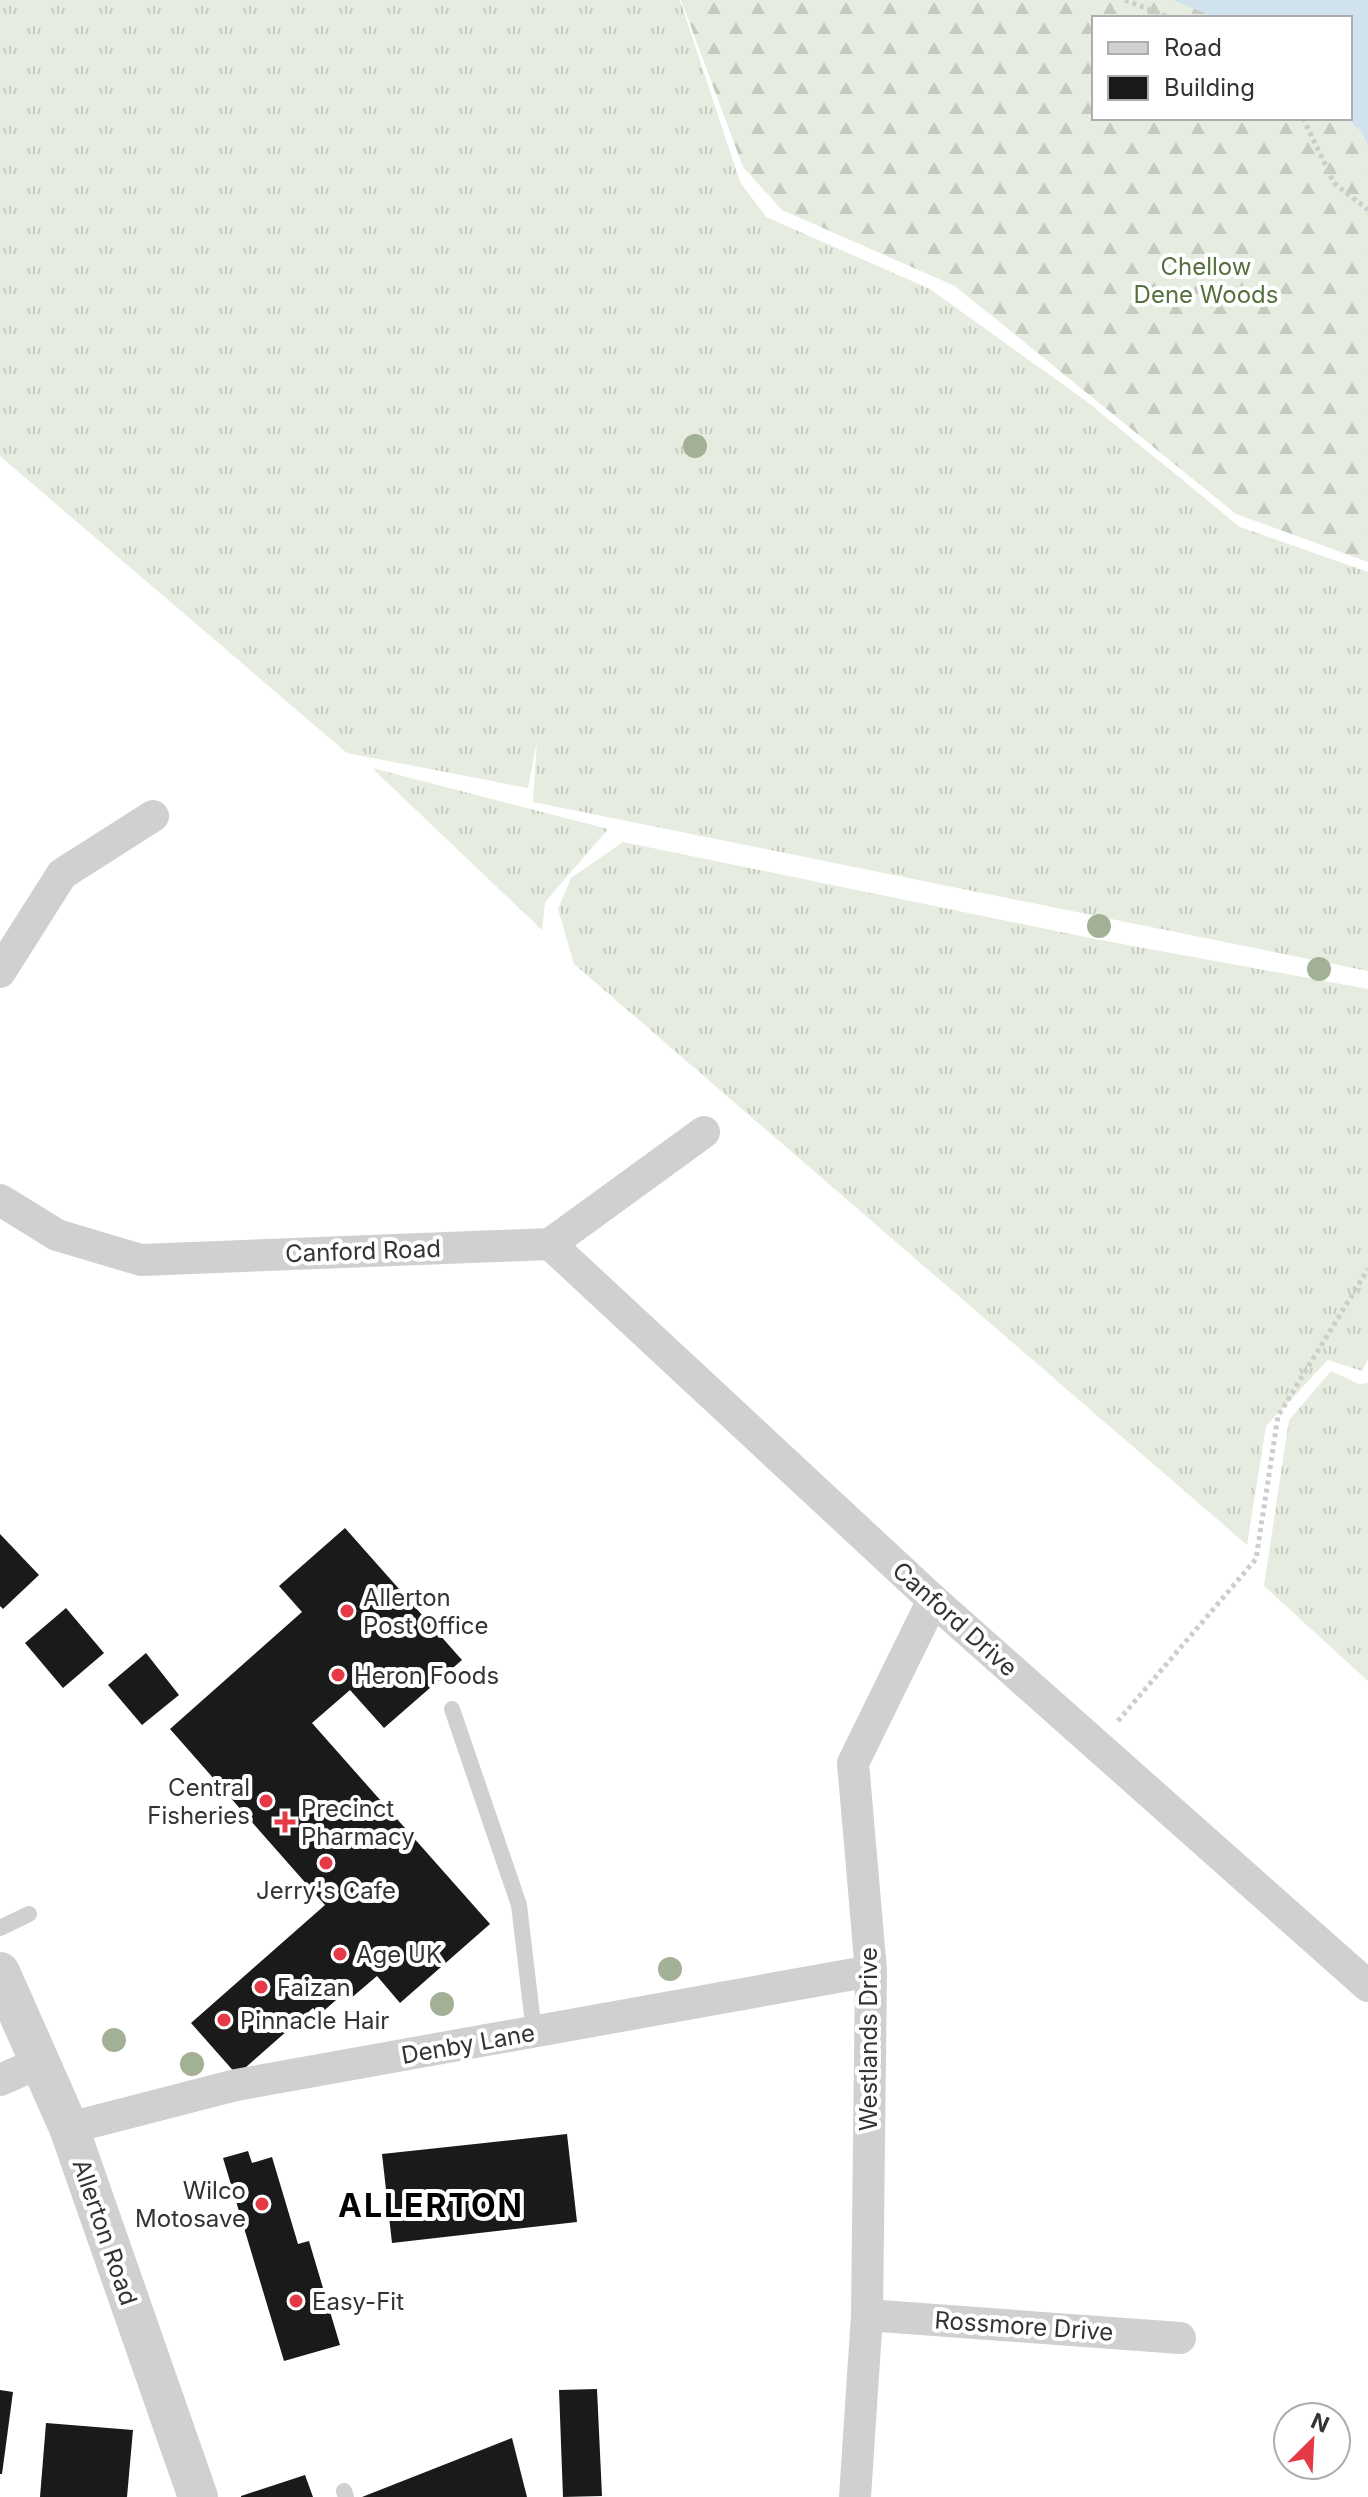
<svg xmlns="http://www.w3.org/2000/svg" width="1368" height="2497" viewBox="0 0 1368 2497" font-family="Inter,sans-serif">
	<defs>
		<pattern id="grass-tufts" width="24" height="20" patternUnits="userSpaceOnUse" patternTransform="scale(2)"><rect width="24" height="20" fill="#e6ecdf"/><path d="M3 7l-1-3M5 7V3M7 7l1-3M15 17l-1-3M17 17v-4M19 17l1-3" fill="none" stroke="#c6cbc0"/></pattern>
		<pattern id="forest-firs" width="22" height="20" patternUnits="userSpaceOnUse" patternTransform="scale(2)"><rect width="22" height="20" fill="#e6ecdf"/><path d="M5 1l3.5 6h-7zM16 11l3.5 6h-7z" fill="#c6cbc0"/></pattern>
	</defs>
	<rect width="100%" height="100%" fill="#fff"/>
	<!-- grass -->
	<g fill="url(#grass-tufts)">
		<path d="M0,0H680L740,182L766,217L930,289L1086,401L1240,527L1368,572V971L533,802L537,741L528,788L347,753L0,456Z"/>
		<path d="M372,768L608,829L545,902L542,930Z"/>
		<path d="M623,842L1095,939L1368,989V1359L1362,1371L1328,1360L1266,1426L1247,1545L574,964L558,909L571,878Z"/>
		<path d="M1331,1371L1359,1384L1368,1383V1681L1264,1586L1289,1420Z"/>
	</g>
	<!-- forest -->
	<path fill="url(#forest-firs)" fill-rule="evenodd" d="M681,0H1368V562L1236,514L955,286L782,210L743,167ZM1094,18H1350V118H1094Z"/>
	<!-- water -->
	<path fill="#cfe2ee" d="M1173,0H1368V145L1361,131L1346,118H1350V18H1217Z"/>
	<!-- building -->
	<g fill="#1a1a1a">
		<path d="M345,1528L462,1660L384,1728L350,1690L312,1723L490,1924L400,2003L377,1976L350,1999L344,1993L319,2015L313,2008L237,2075L191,2023L325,1905L170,1729L302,1612L279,1586Z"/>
		<path d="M0,1534L39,1575L3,1609L0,1606Z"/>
		<path d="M66,1608L104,1653L63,1688L25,1643Z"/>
		<path d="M146,1653L179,1695L142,1725L108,1685Z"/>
		<path d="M567,2134L577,2222L392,2243L382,2154Z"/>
		<path d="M248,2151L252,2163L272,2157L298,2244L309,2241L340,2345L284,2361L223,2158Z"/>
		<path d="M597,2389L602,2496L563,2497L559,2390Z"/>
		<path d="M0,2390L13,2392L2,2474H0Z"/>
		<path d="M46,2423L133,2430L127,2497H40Z"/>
		<path d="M512,2438L527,2497H362Z"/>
		<path d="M305,2475L313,2497H241V2496Z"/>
	</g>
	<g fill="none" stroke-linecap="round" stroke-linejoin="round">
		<!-- path -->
		<g stroke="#cdcdcd" stroke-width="5" stroke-dasharray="4 4" stroke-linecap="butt">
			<path d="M1125,0L1171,18"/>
			<path d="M1303,118L1334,183L1368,210"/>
			<path d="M1118,1721L1256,1559L1278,1416L1368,1269"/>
		</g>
		<!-- service -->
		<g stroke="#d0d0d0" stroke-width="16">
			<path d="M452,1709L519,1905L534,2032"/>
			<path d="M0,1928L29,1914"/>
			<path d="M344,2491L346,2497"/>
		</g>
		<!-- minor -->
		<g stroke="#d0d0d0" stroke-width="32">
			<path d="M0,972L62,874L153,816"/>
			<path d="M0,1200L57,1235L141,1260L550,1244L704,1132"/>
			<path d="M550,1244L933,1600L1368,1986"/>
			<path d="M0,2080L41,2062"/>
			<path d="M69,2128L236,2085L871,1971"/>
			<path d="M867,2315L1180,2338"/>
			<path d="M855,2497L867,2315L871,1971L853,1763L933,1600"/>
		</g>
		<!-- tertiary -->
		<path stroke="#d0d0d0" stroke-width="40" d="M0,1972L69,2128L198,2497"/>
	</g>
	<!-- trees -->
	<g fill="#a2b095">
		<circle cx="695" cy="446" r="12"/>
		<circle cx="1099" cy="926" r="12"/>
		<circle cx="1319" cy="969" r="12"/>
		<circle cx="670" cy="1969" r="12"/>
		<circle cx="442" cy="2004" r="12"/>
		<circle cx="114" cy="2040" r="12"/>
		<circle cx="192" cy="2064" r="12"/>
	</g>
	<!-- markers -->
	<g fill="#e63946" stroke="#fff" stroke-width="3">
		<circle cx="347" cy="1611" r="8"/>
		<circle cx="338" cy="1675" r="8"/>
		<circle cx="266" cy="1801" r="8"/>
		<path d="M281 1810h8v8h8v8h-8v8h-8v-8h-8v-8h8z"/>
		<circle cx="326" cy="1863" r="8"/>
		<circle cx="340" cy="1954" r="8"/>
		<circle cx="261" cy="1987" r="8"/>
		<circle cx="224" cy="2020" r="8"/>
		<circle cx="262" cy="2204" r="8"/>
		<circle cx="296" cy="2301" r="8"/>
	</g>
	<g text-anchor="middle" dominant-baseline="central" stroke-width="8" stroke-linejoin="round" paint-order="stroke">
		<!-- park labels -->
		<g font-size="24" fill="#56703f" stroke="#fff">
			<text x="1206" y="266">Chellow<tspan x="1206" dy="28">Dene Woods</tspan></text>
		</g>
		<!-- street labels -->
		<g font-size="24" fill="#333" stroke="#fff">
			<text transform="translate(363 1251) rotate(-2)">Canford Road</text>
			<text transform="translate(955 1619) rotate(42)">Canford Drive</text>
			<text transform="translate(868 2039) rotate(-90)">Westlands Drive</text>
			<text transform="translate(468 2044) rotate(-10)">Denby Lane</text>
			<text transform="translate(105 2232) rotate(71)">Allerton Road</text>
			<text transform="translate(1024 2326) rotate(4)">Rossmore Drive</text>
		</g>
		<!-- poi labels -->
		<g font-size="24" fill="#333" stroke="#fff" text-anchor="start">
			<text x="363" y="1597">Allerton<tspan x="363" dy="28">Post Office</tspan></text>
			<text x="354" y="1675">Heron Foods</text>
			<text x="250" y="1787" text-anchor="end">Central<tspan x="250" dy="28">Fisheries</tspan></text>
			<text x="301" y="1808">Precinct<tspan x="301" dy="28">Pharmacy</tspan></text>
			<text x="326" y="1890" text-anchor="middle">Jerry's Cafe</text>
			<text x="356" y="1954">Age UK</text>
			<text x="277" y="1987">Faizan</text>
			<text x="240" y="2020">Pinnacle Hair</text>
			<text x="246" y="2190" text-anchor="end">Wilco<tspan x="246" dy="28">Motosave</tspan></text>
			<text x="312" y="2301">Easy-Fit</text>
		</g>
		<!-- district labels -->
		<g font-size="32" font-weight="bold" letter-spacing="2" fill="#000" stroke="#fff">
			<text x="431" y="2205">ALLERTON</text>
		</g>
	</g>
	<!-- legend -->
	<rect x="1092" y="16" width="260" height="104" fill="#ffffff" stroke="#adadad" stroke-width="2"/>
	<rect x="1108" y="42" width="40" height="12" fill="#d0d0d0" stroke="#adadad" stroke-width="2"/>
	<text x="1164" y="56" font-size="24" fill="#333333">Road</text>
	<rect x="1108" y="76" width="40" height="24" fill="#1a1a1a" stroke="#adadad" stroke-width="2"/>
	<text x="1164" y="96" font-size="24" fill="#333333">Building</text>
	<!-- north arrow -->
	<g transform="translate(1312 2441) rotate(24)"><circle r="38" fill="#ffffff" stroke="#adadad" stroke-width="2"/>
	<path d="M0-6L14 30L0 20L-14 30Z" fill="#e63946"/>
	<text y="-12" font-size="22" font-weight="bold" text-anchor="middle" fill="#333333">N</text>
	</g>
</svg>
